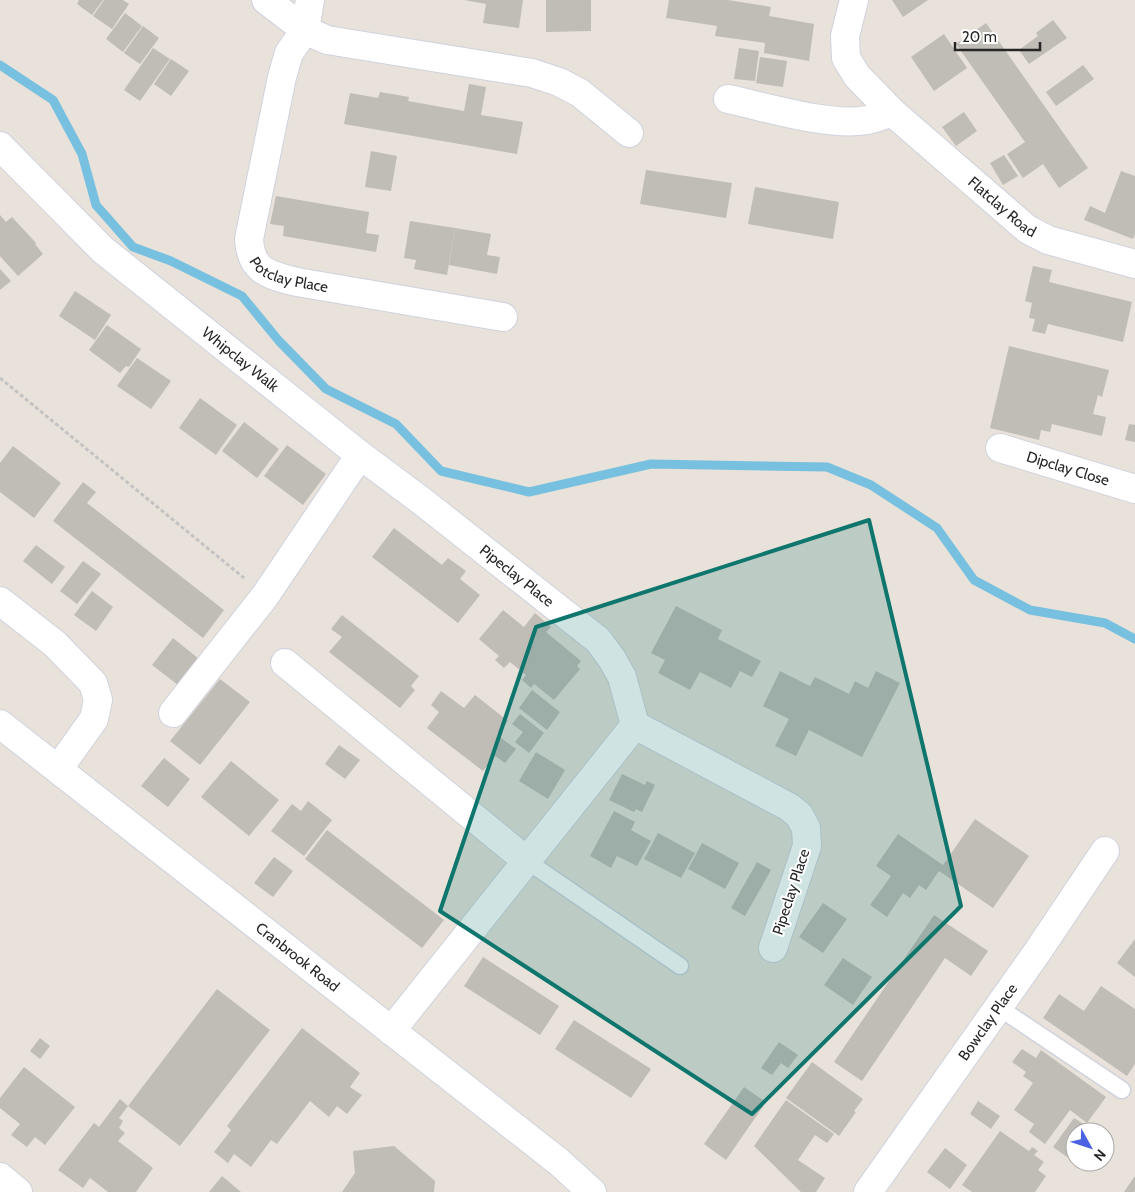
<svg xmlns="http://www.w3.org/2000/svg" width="1135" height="1192" viewBox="0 0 1135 1192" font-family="Cabin,sans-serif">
	<rect width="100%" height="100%" fill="#e8e2da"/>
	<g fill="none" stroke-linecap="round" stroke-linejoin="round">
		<!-- stream -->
		<path stroke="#78c0df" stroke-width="9" d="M0,65L53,100L82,154L96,205L133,247L171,261L242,296L279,341L326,389L396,424L441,471L529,492L651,464L827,467L871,485L937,528L974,580L1030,610L1105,623L1135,639"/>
	</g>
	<!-- building -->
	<g fill="#c0bcb6">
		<path d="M79,0H103L92,15L77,4Z"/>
		<path d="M104,0H123L129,4L112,29L93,16Z"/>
		<path d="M464,0H523L519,28L483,23L486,4Z"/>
		<path d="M546,0H591V31L546,32Z"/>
		<path d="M669,0H728L771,7L769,16L814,24L809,61L764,53L765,43L715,36L717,26L666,18Z"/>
		<path d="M892,0H928L903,17Z"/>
		<path d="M125,13L142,26L123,52L106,39Z"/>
		<path d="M1053,20L1067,38L1029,64L1019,50L1038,36L1036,33Z"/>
		<path d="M986,23L1088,168L1059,188L1043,164L1023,178L1007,154L1025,142L956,44Z"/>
		<path d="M143,26L159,38L140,64L124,53Z"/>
		<path d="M944,34L967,68L934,91L911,57Z"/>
		<path d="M153,48L170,59L140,101L124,90Z"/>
		<path d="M739,48L759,51L755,81L734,79Z"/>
		<path d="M760,57L787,61L783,87L756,83Z"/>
		<path d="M171,59L189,71L171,96L154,84Z"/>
		<path d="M1083,65L1094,79L1056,106L1046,92Z"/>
		<path d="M469,84L486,87L481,115L523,122L517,154L344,124L350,93L378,98L380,92L409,97L408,101L464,111Z"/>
		<path d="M964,112L977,131L956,146L942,127Z"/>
		<path d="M371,151L397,156L391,191L365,187Z"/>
		<path d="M1004,155L1018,176L1003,185L990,163Z"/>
		<path d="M646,170L732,183L726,218L640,204Z"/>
		<path d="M1121,171L1135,176V234L1133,239L1084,220L1090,206L1105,213Z"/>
		<path d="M755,187L839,202L833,239L748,224Z"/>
		<path d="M276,196L369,212L366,233L379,235L376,252L283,236L284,226L270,224Z"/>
		<path d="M0,215L6,222L12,217L36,243L35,244L43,254L18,276L0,256Z"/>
		<path d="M410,221L455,228L447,275L414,269L416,260L404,258Z"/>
		<path d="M455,228L491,234L487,255L500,257L497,274L449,265Z"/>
		<path d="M1033,266L1052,270L1049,282L1132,302L1123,342L1048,324L1045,334L1032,331L1035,319L1029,318L1032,303L1025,301Z"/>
		<path d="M0,269L11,281L0,290Z"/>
		<path d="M75,291L111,315L95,340L59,316Z"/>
		<path d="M107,325L141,349L129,367L126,366L120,373L89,350Z"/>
		<path d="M1009,346L1109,370L1102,397L1098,395L1093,414L1106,417L1102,436L1052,424L1050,432L1041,430L1039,440L990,428Z"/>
		<path d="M137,358L171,381L151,409L117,386Z"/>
		<path d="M200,398L237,425L216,455L179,428Z"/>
		<path d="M244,422L279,449L257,478L222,451Z"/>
		<path d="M1129,424L1135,425V442L1125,440Z"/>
		<path d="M287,445L326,474L303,505L264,476Z"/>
		<path d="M13,446L61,483L34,518L0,492V463Z"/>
		<path d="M83,482L96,492L87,503L224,610L203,638L53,521Z"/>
		<path d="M394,528L442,565L448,558L466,571L460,579L480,595L458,623L372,557Z"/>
		<path d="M36,545L65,567L52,584L23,561Z"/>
		<path d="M83,561L101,574L77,604L60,591Z"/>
		<path d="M92,591L113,607L96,631L74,615Z"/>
		<path d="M676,606L722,630L718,639L761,661L752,677L740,671L731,688L700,672L690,690L658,673L665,660L651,653Z"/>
		<path d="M503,610L524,627L535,613L551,627L546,632L581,661L577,666L580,669L554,700L534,684L531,688L522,680L526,675L510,662L504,668L495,660L499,656L479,639Z"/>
		<path d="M342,615L419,676L411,686L415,690L400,708L329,652L342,637L331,629Z"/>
		<path d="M173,638L199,659L178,685L152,665Z"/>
		<path d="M780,671L810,686L815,677L849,694L855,681L868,688L876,671L900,683L862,757L809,730L796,756L775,746L789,719L763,706Z"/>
		<path d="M220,679L250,702L200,765L170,741Z"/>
		<path d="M532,690L560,712L547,730L519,708Z"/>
		<path d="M441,691L464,708L475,695L508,721L497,735L516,749L505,763L495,756L483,771L427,728L439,712L431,705Z"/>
		<path d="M520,714L544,733L529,753L515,742L523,732L512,724Z"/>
		<path d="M339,745L360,760L345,779L325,764Z"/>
		<path d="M536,752L565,770L548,799L519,781Z"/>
		<path d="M164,758L190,779L168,807L141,786Z"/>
		<path d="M231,761L279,800L249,836L201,797Z"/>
		<path d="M622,774L645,785L647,781L655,785L642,812L636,809L634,812L609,800Z"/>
		<path d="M308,801L332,820L304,856L271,831L292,804L301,811Z"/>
		<path d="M614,811L635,822L631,830L651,841L637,866L617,856L611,868L590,856Z"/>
		<path d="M975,819L1029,856L993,908L939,871L926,890L919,885L910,898L903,893L887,917L870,905L891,876L876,866L898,834L943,865Z"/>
		<path d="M327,830L444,920L422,948L305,859Z"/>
		<path d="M658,833L695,853L681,878L644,859Z"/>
		<path d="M702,843L739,863L725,889L688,869Z"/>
		<path d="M274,857L293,871L273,897L254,883Z"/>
		<path d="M757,862L771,870L745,916L731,908Z"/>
		<path d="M823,903L847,919L823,953L799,937Z"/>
		<path d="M934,915L988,951L971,976L945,958L862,1081L834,1062Z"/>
		<path d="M1135,939V977L1117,963Z"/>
		<path d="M483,957L559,1006L540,1035L464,986Z"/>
		<path d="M843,958L872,977L853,1005L824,985Z"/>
		<path d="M1101,986L1135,1009V1064L1127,1076L1043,1018L1059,994L1084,1011Z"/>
		<path d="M217,989L270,1030L180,1146L128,1106Z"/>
		<path d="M574,1020L651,1069L631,1098L555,1049Z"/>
		<path d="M302,1028L360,1073L350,1087L362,1095L347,1114L337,1106L329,1117L310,1101L277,1144L271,1140L251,1167L234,1154L228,1163L214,1152L231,1130L227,1126Z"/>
		<path d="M40,1038L50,1046L40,1059L30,1051Z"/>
		<path d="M779,1042L798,1055L788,1068L781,1063L772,1075L761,1068Z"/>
		<path d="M1022,1049L1036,1058L1041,1050L1106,1097L1087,1123L1070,1110L1045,1144L1029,1132L1034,1124L1014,1110L1033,1083L1023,1076L1026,1072L1012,1062Z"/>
		<path d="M812,1062L863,1099L854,1111L856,1112L839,1136L786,1098Z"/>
		<path d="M24,1067L75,1107L45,1145L35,1137L27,1147L11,1135L20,1124L0,1108V1098Z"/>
		<path d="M744,1087L766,1102L726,1160L704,1144Z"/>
		<path d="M120,1099L128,1106L119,1118L123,1121L119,1128L125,1133L118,1141L153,1168L136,1192H108L90,1178L83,1188L58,1170L94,1123L99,1127Z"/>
		<path d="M786,1100L834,1134L827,1143L815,1135L798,1160L825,1178L816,1192H801L754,1146Z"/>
		<path d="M978,1101L1000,1116L991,1129L970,1114Z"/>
		<path d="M1074,1118L1088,1127L1084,1132H1075V1145L1067,1157L1053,1147Z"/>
		<path d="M1000,1131L1029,1151L1032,1147L1038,1151L1034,1155L1044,1162L1038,1170L1046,1176L1035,1192H972L962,1185Z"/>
		<path d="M394,1146L435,1181L434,1192H342L355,1173L353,1151Z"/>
		<path d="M945,1148L967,1165L950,1189L927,1172Z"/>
		<path d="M222,1176L241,1192H209Z"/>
		<path d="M1135,1176V1192H1124L1128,1186Z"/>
	</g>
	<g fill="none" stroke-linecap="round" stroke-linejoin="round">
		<!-- lane casing -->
		<g stroke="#cfd2de" stroke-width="19">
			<g id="lane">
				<path d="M527,861L680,966"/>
				<path d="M998,1007L1122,1090"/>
			</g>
		</g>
		<!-- street casing -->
		<g stroke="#cfd2de" stroke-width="30">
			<g id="street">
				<path d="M266,0L305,30L327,40L532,73L559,82L580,93L629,133"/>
				<path id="s1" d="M310,0L305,30L289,53L282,77L249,239C251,272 269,275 297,282L503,317"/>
				<path id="s2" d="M854,0L845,36L846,58L857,76L892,112L1027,229L1048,240L1135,264"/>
				<path d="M728,99C766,107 829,127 867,120C875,119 884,115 892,112"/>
				<path id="s3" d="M0,146L103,250L360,455L265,596L173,713"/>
				<path id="s4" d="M1000,448L1135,489"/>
				<path id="s5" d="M360,455L423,502L598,640L612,659L622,677L635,725L391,1031"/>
				<path d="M0,601L55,644L93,683L98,700L94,719L59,768"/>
				<path d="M285,663L527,861"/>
				<path id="s6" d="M0,724L559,1162L592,1192"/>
				<path d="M635,725L789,807L799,815L806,828L807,846L773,948"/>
				<path d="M0,1177L18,1192"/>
				<path id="s7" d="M868,1192L1038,951L1105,851"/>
			</g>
		</g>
		<!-- path -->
		<path stroke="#c3c3c3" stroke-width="3" stroke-dasharray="4 2.5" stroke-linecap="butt" d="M0,378L244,578"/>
		<!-- lane -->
		<use href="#lane" stroke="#fff" stroke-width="16"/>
		<!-- street -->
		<use href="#street" stroke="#fff" stroke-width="28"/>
	</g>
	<!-- marked area -->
	<path fill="#0f766e" fill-opacity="0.2" stroke="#0f766e" stroke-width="4" stroke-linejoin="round" d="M869,520L961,906L752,1114L440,911L536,627Z"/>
	<g text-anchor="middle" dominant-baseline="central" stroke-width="4" stroke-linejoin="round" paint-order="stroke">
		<!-- street labels -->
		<g font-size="15" fill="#272727" stroke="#fff">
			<text stroke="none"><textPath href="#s2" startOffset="276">Flatclay Road</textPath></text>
			<text stroke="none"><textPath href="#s1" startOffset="310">Potclay Place</textPath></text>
			<text stroke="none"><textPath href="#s3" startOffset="322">Whipclay Walk</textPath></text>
			<text stroke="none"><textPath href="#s4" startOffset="71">Dipclay Close</textPath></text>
			<text stroke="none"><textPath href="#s5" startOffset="198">Pipeclay Place</textPath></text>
			<text transform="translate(791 892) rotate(-72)">Pipeclay Place</text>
			<text stroke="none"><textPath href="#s6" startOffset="378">Cranbrook Road</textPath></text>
			<text stroke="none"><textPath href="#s7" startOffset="208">Bowclay Place</textPath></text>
		</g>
	</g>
	<!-- north arrow -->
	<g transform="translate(1090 1147) rotate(130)"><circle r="24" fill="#ffffff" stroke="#a9a9a9"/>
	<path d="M0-4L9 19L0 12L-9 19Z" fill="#4b62e3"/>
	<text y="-8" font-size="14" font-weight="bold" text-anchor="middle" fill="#272727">N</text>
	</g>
	<!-- scale -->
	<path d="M955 42v8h85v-8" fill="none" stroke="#272727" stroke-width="2.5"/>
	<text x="962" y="42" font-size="15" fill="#272727" stroke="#ffffff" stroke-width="4" paint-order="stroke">20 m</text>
</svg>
